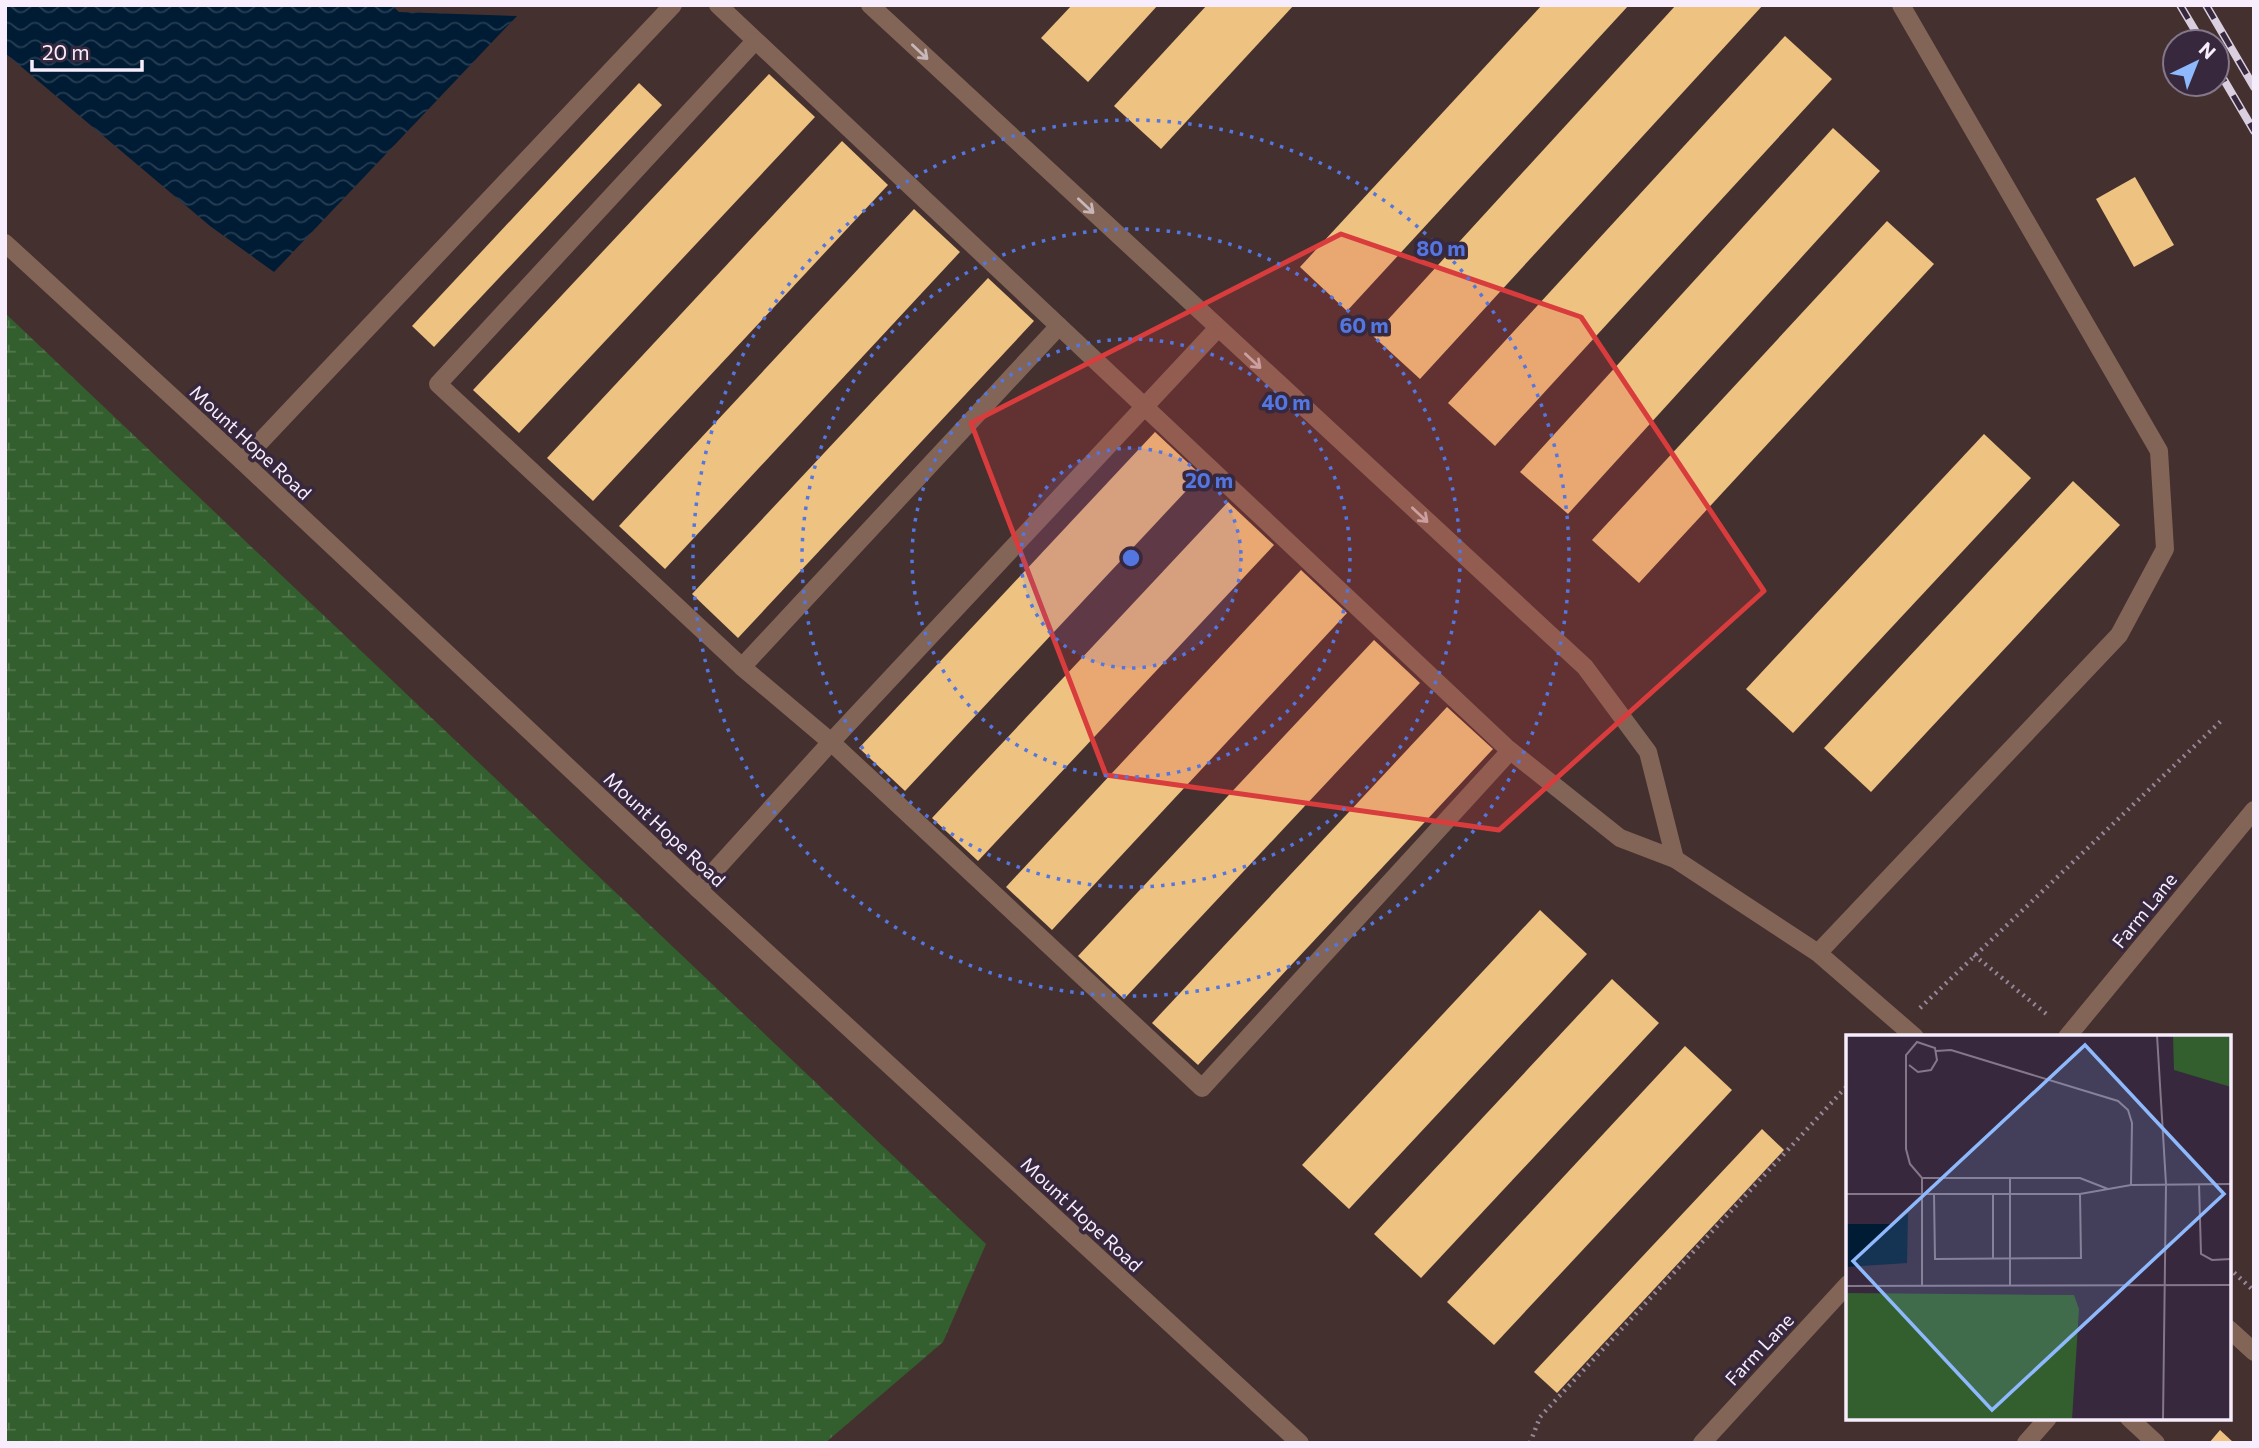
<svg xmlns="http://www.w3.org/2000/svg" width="2259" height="1448" viewBox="0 0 2259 1448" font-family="Commissioner,sans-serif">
	<defs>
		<pattern id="wetland-marsh" width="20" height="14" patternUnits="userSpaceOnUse" patternTransform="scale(1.75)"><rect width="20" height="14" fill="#335e2d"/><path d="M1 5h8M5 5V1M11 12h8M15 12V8" fill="none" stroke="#51754c"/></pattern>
		<pattern id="water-waves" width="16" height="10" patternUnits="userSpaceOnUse" patternTransform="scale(1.75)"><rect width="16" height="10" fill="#001c35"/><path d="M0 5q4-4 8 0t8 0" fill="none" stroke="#263d53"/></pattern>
	</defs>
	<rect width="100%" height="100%" fill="#37283e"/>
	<!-- education -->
	<path fill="#453030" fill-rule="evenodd" d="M5,5H2254V1443H5ZM2175,42H2217V84H2175ZM1848,1037H2229V1418H1848Z"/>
	<!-- wetland -->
	<path fill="url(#wetland-marsh)" d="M5,313L986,1244L943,1342L825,1443H5Z"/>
	<!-- water -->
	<path fill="url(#water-waves)" d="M5,5H392L399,12L517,16L274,272L210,226L5,53Z"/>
	<!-- building -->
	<g fill="#eec280">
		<path d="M1072,5H1158L1088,82L1041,38Z"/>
		<path d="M1207,5H1294L1161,149L1114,106Z"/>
		<path d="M1542,5H1629L1347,311L1300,267Z"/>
		<path d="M1676,5H1763L1420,379L1373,336Z"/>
		<path d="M1785,36L1832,79L1495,446L1448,403Z"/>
		<path d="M769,74L815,117L519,433L473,390Z"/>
		<path d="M639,83L662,105L434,347L412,326Z"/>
		<path d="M1833,128L1880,171L1568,514L1520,472Z"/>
		<path d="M842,141L888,185L593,501L547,458Z"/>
		<path d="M2135,177L2174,245L2134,267L2096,199Z"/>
		<path d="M914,209L960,252L665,569L619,526Z"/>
		<path d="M1887,221L1934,264L1639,583L1592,540Z"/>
		<path d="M988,278L1034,321L738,638L692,594Z"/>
		<path d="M1155,432L1201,475L905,791L859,748Z"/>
		<path d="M1984,434L2031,478L1793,733L1746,689Z"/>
		<path d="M2073,481L2120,525L1871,792L1824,748Z"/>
		<path d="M1228,502L1274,545L978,861L932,818Z"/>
		<path d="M1301,570L1347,613L1052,930L1006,887Z"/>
		<path d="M1374,640L1420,683L1124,999L1078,956Z"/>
		<path d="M1447,707L1493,749L1198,1065L1152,1023Z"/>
		<path d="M1540,910L1587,954L1349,1209L1302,1165Z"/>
		<path d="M1612,979L1659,1023L1421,1278L1374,1234Z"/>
		<path d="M1685,1046L1732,1090L1494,1345L1447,1302Z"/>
		<path d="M1762,1129L1784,1150L1557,1393L1534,1372Z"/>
		<path d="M2220,1430L2234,1443H2209Z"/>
	</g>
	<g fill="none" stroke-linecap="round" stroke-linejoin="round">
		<!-- path -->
		<g stroke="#94879a" stroke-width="4.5" stroke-dasharray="2 5" stroke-linecap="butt">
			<path d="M1974,955L2050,1017"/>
			<path d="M1920,1008L2223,719"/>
			<path d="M2229,1268L2254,1291"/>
			<path d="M1530,1443L1540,1417L1848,1085"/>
		</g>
		<!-- minor -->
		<g stroke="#826556" stroke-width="18">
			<path d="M718,5L1507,748L1620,838L1675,859L1818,953L1915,1037"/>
			<path d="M870,5L1585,667L1648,752L1675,859"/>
			<path d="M755,41L438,384L742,667L831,742L1202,1088L1510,751"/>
			<path d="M5,243L242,461L698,889L1300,1443"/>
			<path d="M242,461L673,5"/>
			<path d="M742,667L1059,326"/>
			<path d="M698,889L831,742L1218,328"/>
			<path d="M1818,953L2119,635L2165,549L2159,451L1901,5"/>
			<path d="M2067,1037L2254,810"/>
			<path d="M2229,1329L2254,1352"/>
			<path d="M2129,1418L2156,1443"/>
			<path d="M1702,1443L1848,1284"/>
			<path d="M2026,1443L2048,1418"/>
		</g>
		<!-- rail casing -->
		<g stroke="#dacfdf" stroke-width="8">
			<g id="rail">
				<path d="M2180,5L2202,42"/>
				<path d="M2206,5L2254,87"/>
				<path d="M2217,68L2254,131"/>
			</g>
		</g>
		<!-- rail -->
		<use href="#rail" stroke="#37283e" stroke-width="5" stroke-dasharray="16" stroke-linecap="butt"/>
	</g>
	<!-- one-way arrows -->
	<defs><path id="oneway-shaft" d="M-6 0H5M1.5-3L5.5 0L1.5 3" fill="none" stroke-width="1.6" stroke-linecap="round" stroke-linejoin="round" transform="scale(1.75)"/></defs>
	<g stroke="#c8b7ba">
		<use href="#oneway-shaft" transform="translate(920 52) rotate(43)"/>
		<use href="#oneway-shaft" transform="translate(1086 206) rotate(43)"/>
		<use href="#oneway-shaft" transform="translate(1253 361) rotate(43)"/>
		<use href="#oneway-shaft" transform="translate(1420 515) rotate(43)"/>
	</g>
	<!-- marked area -->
	<path fill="#d93c3d" fill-opacity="0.2" stroke="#d93c3d" stroke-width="5" stroke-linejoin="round" d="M1341,234L1581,317L1764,591L1499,830L1106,775L971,423Z"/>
	<!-- distance rings -->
	<circle cx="1131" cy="558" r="110" fill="#5476e1" fill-opacity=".12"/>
	<g fill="none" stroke="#5476e1" stroke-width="3.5" stroke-dasharray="3.5 7">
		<circle cx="1131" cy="558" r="110"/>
		<circle cx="1131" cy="558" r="219"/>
		<circle cx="1131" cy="558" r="329"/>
		<circle cx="1131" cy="558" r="438"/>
	</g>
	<g text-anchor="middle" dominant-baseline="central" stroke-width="7" stroke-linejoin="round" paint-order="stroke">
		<!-- street labels -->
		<g font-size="19" fill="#f7edfc" stroke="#37283e">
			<text transform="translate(251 442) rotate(43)">Mount Hope Road</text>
			<text transform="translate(665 829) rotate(43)">Mount Hope Road</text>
			<text transform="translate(2144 910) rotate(-51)">Farm Lane</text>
			<text transform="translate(1082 1214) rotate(43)">Mount Hope Road</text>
			<text transform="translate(1759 1349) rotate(-47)">Farm Lane</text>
		</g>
	</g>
	<!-- overview -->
	<g transform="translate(1846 1035)">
		<rect width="385" height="385" fill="#37283e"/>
		<path d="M327,0H385V52L328,35Z" fill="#335e2d"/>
		<path d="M0,258L228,260L233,274L226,385H0Z" fill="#335e2d"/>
		<path d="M62,178L61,228L0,232V189H49Z" fill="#001c35"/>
		<path fill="none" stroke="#84778a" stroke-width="2" d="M311,0L320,149L317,385M90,16L105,15L272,66L282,75L286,88L285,150M63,30L72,37L85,35L91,25L89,13L71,7L60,20V114L64,129L76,143H234L262,154M164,143V251M353,149L355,219L366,225L385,224M88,158L89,224L235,223L234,159M147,158V224M0,159H234L285,150L385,149M0,251L385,250M76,251V143"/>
		<path fill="#8eb9fd" fill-opacity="0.15" stroke="#8eb9fd" stroke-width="3.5" d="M239,10L378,159L146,375L7,226Z"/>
		<rect width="385" height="385" fill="none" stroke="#f7edfc" stroke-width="3.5"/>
	</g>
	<circle cx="1131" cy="558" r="10" fill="#5476e1" stroke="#37283e" stroke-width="3.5"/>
	<g font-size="21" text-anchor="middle" font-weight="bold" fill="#5476e1" stroke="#37283e" stroke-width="7" stroke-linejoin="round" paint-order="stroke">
		<text x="1441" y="256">80 m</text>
		<text x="1364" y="333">60 m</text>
		<text x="1286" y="410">40 m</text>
		<text x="1209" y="488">20 m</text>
	</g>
	<!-- border -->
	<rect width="2259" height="1448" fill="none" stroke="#f7edfc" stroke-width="14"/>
	<!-- north arrow -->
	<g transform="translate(2196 63) rotate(43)"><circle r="33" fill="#37283e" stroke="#84778a" stroke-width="2"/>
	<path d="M0-5L12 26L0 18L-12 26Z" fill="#8eb9fd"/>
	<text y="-10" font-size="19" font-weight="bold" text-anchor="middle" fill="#f7edfc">N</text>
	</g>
	<!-- scale -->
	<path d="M32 60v10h110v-10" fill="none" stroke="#f7edfc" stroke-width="3.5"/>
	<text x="42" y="60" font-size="21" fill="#f7edfc" stroke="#37283e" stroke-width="5" paint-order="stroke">20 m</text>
</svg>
